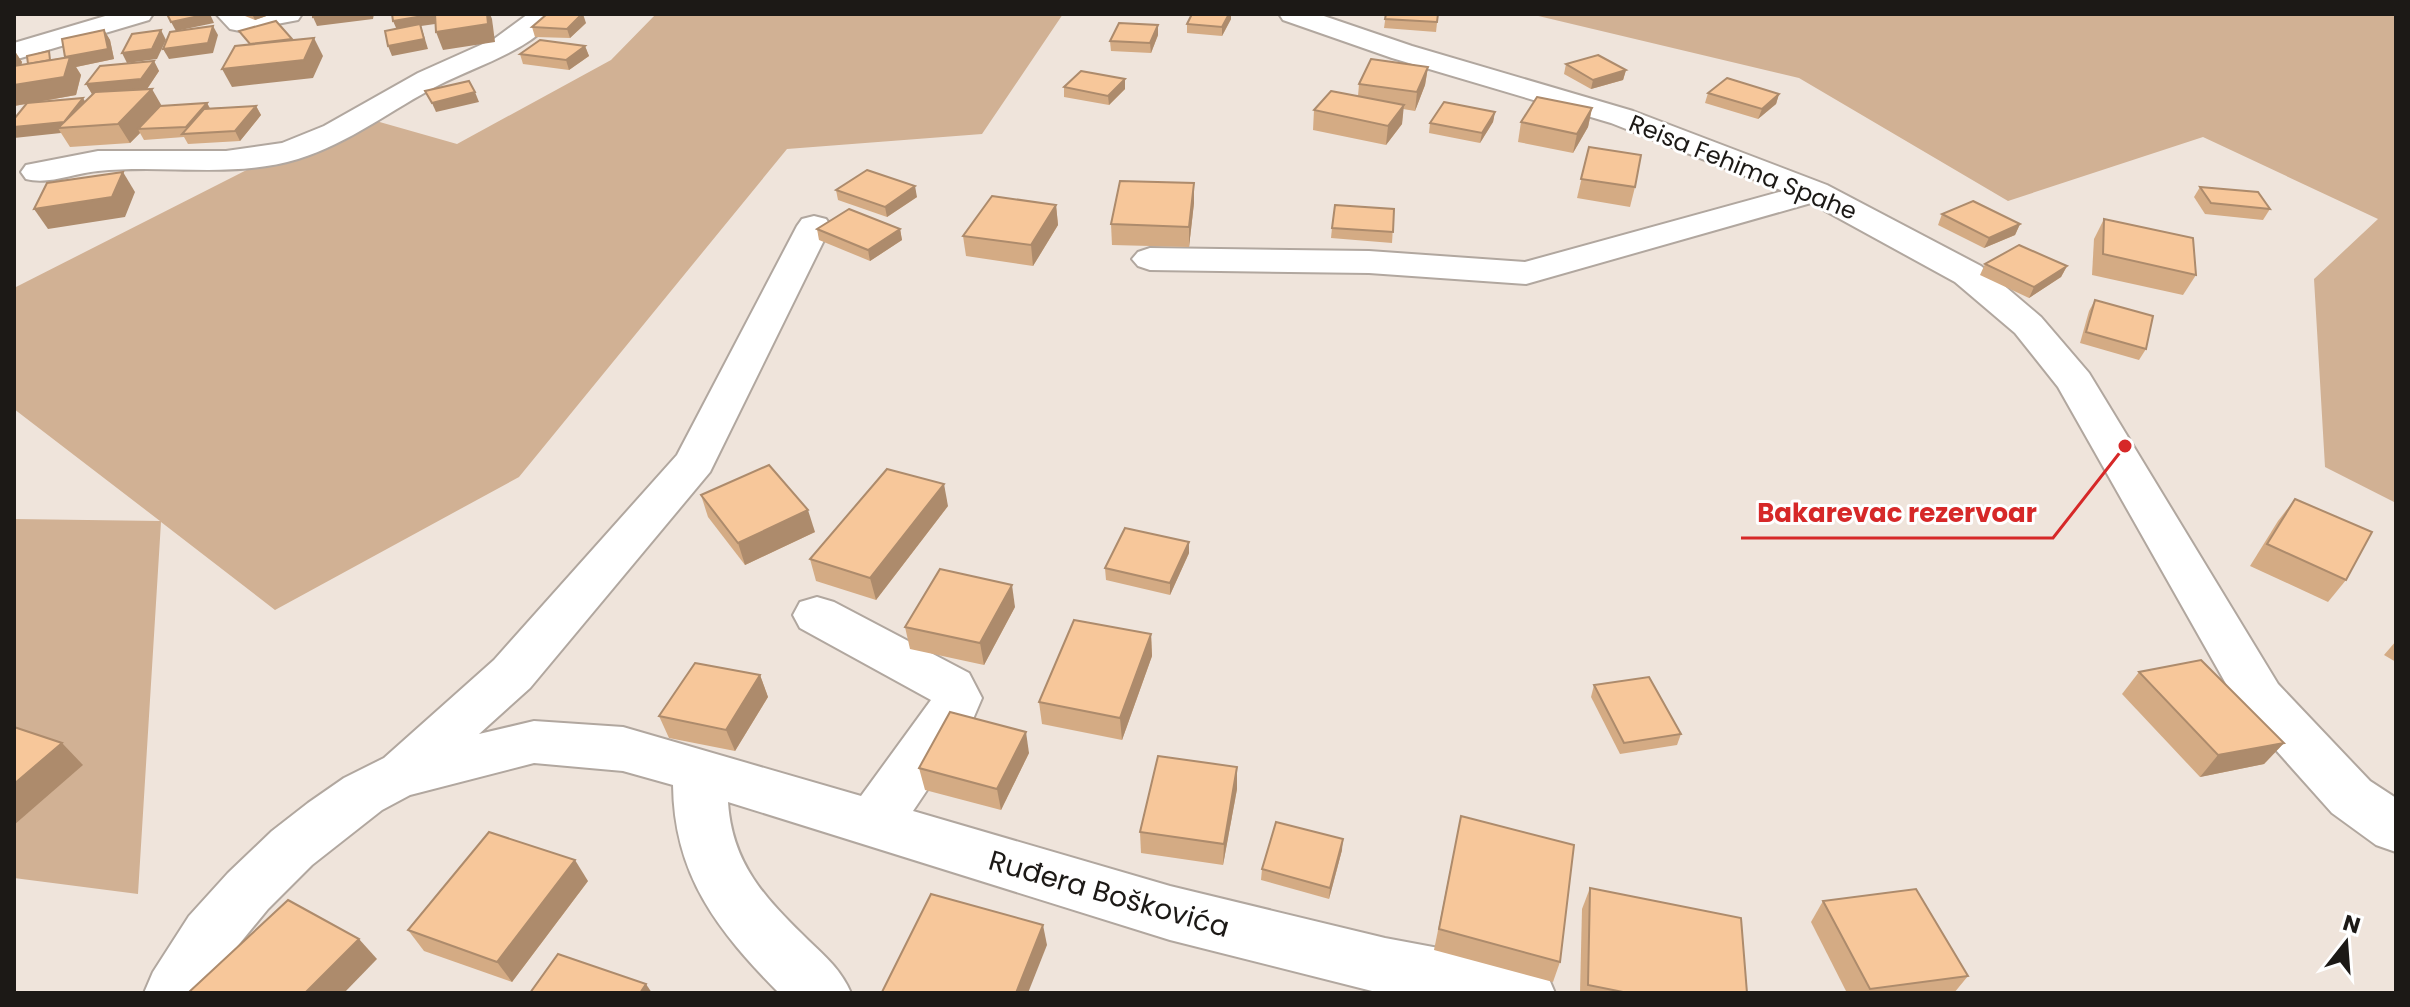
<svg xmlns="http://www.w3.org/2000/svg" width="2410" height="1007" viewBox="0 0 2410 1007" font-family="Poppins,sans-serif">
	<rect width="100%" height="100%" fill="#efe4db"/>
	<!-- green -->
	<g fill="#d1b194">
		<path d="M656,14H1063L982,134L787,149L519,477L275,610L161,522L138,894L14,878V519L160,521L14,409V288L355,115L457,144L611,60Z"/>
		<path d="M1530,14H2396V503L2325,467L2314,279L2378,219L2203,137L2008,201L1799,78Z"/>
	</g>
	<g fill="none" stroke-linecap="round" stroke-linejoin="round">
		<!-- minor casing -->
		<g stroke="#b1a79f" stroke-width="4">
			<g id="minor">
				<path d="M112,14H153L149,20L14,60V43Z"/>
				<path d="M216,14H302L298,20L240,31L230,29Z"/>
				<path d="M528,14H558C533,50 476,66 439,85C392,109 350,143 298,159C233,179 164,164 98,171C74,173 49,185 26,179L21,172L26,165L98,151H226L282,143L324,126L418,73L494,39Z"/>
				<path d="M1279,14H1318L1412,46L1633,111L1827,185L1981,266L2041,317L2089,373L2278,684L2370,781L2396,798V852L2376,845L2332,813L2242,712L2058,387L2015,333L1955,282L1811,203L1526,284L1369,273L1150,270L1138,266L1132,259L1138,252L1150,248L1369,251L1525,262L1783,191L1611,123L1392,58L1283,20Z"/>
				<path d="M814,216L826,219L831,226L710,472L530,688L479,734L534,721L623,727L861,796L931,700L800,628L793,615L800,602L817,597L834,602L969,673L982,698L970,726L913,811L1170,886L1385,938L1524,964L1546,972L1555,993H1380L1170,940L728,802C732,864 765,898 808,940C826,957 841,970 851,993H779C718,931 674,876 673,785L623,771L534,763L410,795L382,810L312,865L268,909L231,954L209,993H144L153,972L189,916L228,873L272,831L308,803L344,778L384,758L494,660L677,455L797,226L802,219Z"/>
			</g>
		</g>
		<!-- minor -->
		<use href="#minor" fill="#fff" fill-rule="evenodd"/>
	</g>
	<!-- wall -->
	<g fill="#d4ab84">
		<path d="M240,14H272L255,20Z"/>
		<path d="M1386,14H1438L1436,32L1384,28Z"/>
		<path d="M1231,19L1222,36L1187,33V24Z"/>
		<path d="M586,23L570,38L535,37L532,27Z"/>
		<path d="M104,30L110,40L114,59L76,67L81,75L76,95L38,102H85L93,94H92L86,84L154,61L159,71L147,89L130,90L162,106L207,103L210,108L256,106L261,115L240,141L188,144L184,137L144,140L140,133L130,143L70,147L61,133L26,104L14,106L16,53L22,62L21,65L65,57Z"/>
		<path d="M1158,35L1151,53L1111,51L1110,41Z"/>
		<path d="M585,46L589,56L569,70L523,64L520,54Z"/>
		<path d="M1566,64L1626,70L1623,80L1591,89L1564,74Z"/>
		<path d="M1428,67L1425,85L1415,111L1403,109L1402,124L1386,145L1313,130L1314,110L1358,96L1359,84Z"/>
		<path d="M1064,87L1125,89L1109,105L1064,97Z"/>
		<path d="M1708,93L1779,94L1776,104L1758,119L1705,103Z"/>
		<path d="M1592,108L1588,127L1573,153L1518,142L1521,122Z"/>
		<path d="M1495,112L1493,122L1480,143L1429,133L1430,123Z"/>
		<path d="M1589,147L1635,187L1630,207L1577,198Z"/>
		<path d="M1194,183V203L1189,247L1112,245L1111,224Z"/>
		<path d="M2200,187L2270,209L2263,220L2205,214L2194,197Z"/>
		<path d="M836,190L917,197L887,217L838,200Z"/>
		<path d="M1056,205L1058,225L1033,266L966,256L963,236Z"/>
		<path d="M1394,209L1392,243L1331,238L1332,228Z"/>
		<path d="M1942,214L2020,224L2015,235L1984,248L1938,225Z"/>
		<path d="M2104,219L2196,275L2183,295L2092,275L2094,239Z"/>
		<path d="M817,229H900L902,240L870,261L819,240Z"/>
		<path d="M1985,264L2067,266L2061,277L2029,298L1980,275Z"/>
		<path d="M2095,300L2146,349L2139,360L2080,343L2089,311Z"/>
		<path d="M701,495L815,532L745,565L708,517Z"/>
		<path d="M2295,499L2346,580L2328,602L2250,566L2278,521Z"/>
		<path d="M948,506L876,600L816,581L810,559Z"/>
		<path d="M1189,553L1170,595L1106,580L1105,568Z"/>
		<path d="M1015,607L984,665L910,649L905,627Z"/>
		<path d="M1151,634L1152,656L1122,740L1042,724L1039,702Z"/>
		<path d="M2396,641V662L2384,655Z"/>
		<path d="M2139,672L2284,743L2264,764L2200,777L2122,694Z"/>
		<path d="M760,675L768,697L735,751L669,738L659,716Z"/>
		<path d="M1594,685L1681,734L1677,745L1620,754L1591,697Z"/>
		<path d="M1029,753L1001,810L925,790L919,768Z"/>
		<path d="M1237,789L1223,865L1141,853L1140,832Z"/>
		<path d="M1461,816L1560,962L1553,982L1434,950Z"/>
		<path d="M1342,850L1329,899L1261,880L1262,869Z"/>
		<path d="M588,881L512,982L424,951L408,930Z"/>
		<path d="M1590,888L1747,993H1580L1582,909Z"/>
		<path d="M1823,901L1968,976L1954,993H1847L1811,922Z"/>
	</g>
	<!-- shaded-wall -->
	<g fill="#ad8b6c">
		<path d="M208,14H210L214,23L176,31L171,22Z"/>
		<path d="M252,14H272L255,20Z"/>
		<path d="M335,14H374L373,19L317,26L313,17Z"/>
		<path d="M436,14L442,23L421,26L428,49L392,56L388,46L397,30L393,21Z"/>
		<path d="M487,14H490L492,19L495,42L443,50L436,32Z"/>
		<path d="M583,14L586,23L570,38L567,29Z"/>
		<path d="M1229,14H1231V19L1222,36V27Z"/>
		<path d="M1158,25V35L1151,53L1150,43Z"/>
		<path d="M213,26L218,35L213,53L169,59L163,49Z"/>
		<path d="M104,30L110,40L114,59L76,67L81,75L76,95L14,106V85L70,57Z"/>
		<path d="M161,30L166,40L157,59L127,63L122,53Z"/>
		<path d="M314,38L323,56L313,78L232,87L222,69Z"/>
		<path d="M585,46L589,56L569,70L566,60Z"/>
		<path d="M16,53L22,62L17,83H14V60Z"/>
		<path d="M154,61L159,71L147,89L92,94L86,84Z"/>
		<path d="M1428,67L1425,85L1415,111L1417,92Z"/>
		<path d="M1626,70L1623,80L1591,89L1593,80Z"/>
		<path d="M1125,79V89L1109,105L1108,96Z"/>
		<path d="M152,89L163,108L138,129L140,133L130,143L118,124Z"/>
		<path d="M475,92L479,102L436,112L432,103Z"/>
		<path d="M1779,94L1776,104L1758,119L1762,109Z"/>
		<path d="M83,98L89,108L58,128L61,133L14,138V127Z"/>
		<path d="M207,103L212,113L190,133L186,127Z"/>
		<path d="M1404,105L1402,124L1386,145L1388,126Z"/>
		<path d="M256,106L261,115L240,141L235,131Z"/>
		<path d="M1592,108L1588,127L1573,153L1577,134Z"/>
		<path d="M1495,112L1493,122L1480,143L1482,133Z"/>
		<path d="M123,172L135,192L125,217L48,229L34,209Z"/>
		<path d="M1194,183V203L1189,247V227Z"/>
		<path d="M915,186L917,197L887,217L885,207Z"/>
		<path d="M1056,205L1058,225L1033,266L1031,245Z"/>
		<path d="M2020,224L2015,235L1984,248L1989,238Z"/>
		<path d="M900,229L902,240L870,261L868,250Z"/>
		<path d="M2067,266L2061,277L2029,298L2034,287Z"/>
		<path d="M944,484L948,506L876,600L870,578Z"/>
		<path d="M808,510L815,532L745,565L738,543Z"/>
		<path d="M1189,542V553L1170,595V583Z"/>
		<path d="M1012,585L1015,607L984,665L980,643Z"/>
		<path d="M1151,634L1152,656L1122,740L1120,718Z"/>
		<path d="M760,675L768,697L735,751L726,730Z"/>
		<path d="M1026,732L1029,753L1001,810L997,789Z"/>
		<path d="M62,743L83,765L14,825V784Z"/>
		<path d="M2284,743L2264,764L2200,777L2218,755Z"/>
		<path d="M1237,767V789L1223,865L1224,844Z"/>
		<path d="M1343,839L1342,850L1329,899L1330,888Z"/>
		<path d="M575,860L588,881L512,982L497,962Z"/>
		<path d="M1043,925L1047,945L1028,993H1016Z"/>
		<path d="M359,939L377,959L344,993H305Z"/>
		<path d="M646,984L652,993H640Z"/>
	</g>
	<!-- building -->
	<g fill="#f7c79a" stroke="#ad8b6c" stroke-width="2">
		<path d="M167,14H208L171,22Z"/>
		<path d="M313,14H335L313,17Z"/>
		<path d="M392,14H435L393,21Z"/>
		<path d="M435,14H487L488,24L436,32Z"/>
		<path d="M547,14H582L567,29L532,27Z"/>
		<path d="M1192,14H1229L1222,27L1187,24Z"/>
		<path d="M1386,14H1438L1437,22L1385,19Z"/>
		<path d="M276,21L292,39L250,44L239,31Z"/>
		<path d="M1119,23L1158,25L1150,43L1110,41Z"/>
		<path d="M420,24L424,39L388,46L385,31Z"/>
		<path d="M213,26L208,43L163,49L170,32Z"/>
		<path d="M104,30L108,49L65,57L62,39Z"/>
		<path d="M161,30L152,49L122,53L132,34Z"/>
		<path d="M314,38L304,60L222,69L235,46Z"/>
		<path d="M540,40L585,46L566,60L520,54Z"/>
		<path d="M49,51L50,60L28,64L27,56Z"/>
		<path d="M1598,55L1626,70L1593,80L1566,64Z"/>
		<path d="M70,57L64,77L14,85V66Z"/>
		<path d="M1371,59L1428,67L1417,92L1359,84Z"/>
		<path d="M154,61L141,79L86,84L100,66Z"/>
		<path d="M1081,71L1125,79L1108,96L1064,87Z"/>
		<path d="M1727,78L1779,94L1762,109L1708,93Z"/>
		<path d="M469,81L475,92L432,103L425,91Z"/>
		<path d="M152,89L118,124L58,128L95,92Z"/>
		<path d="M1331,91L1404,105L1388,126L1314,110Z"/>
		<path d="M1537,97L1592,108L1577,134L1521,122Z"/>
		<path d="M83,98L64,122L14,127V119L27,103Z"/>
		<path d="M1444,102L1495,112L1482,133L1430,123Z"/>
		<path d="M207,103L186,127L138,129L160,106Z"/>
		<path d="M256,106L235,131L182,134L204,109Z"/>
		<path d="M1589,147L1641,155L1635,187L1581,179Z"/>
		<path d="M867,170L915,186L885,207L836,190Z"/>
		<path d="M123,172L112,197L34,209L47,183Z"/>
		<path d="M1120,181L1194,183L1189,227L1111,224Z"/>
		<path d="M2200,187L2258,192L2270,209L2211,203Z"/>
		<path d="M992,196L1056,205L1031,245L963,236Z"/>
		<path d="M1973,201L2020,224L1989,238L1942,214Z"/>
		<path d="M1335,205L1394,209L1393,232L1332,228Z"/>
		<path d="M849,209L900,229L868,250L817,229Z"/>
		<path d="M2104,219L2193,238L2196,275L2103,254Z"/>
		<path d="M2019,245L2067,266L2034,287L1985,264Z"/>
		<path d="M2095,300L2153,316L2146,349L2086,332Z"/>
		<path d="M769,465L808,510L738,543L701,495Z"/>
		<path d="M887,469L944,484L870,578L810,559Z"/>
		<path d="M2295,499L2372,532L2346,580L2267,544Z"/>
		<path d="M1125,528L1189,542L1170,583L1105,568Z"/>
		<path d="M940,569L1012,585L980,643L905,627Z"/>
		<path d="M1074,620L1151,634L1120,718L1039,702Z"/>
		<path d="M2201,660L2284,743L2218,755L2139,672Z"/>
		<path d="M695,663L760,675L726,730L659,716Z"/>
		<path d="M1649,677L1681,734L1624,743L1594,685Z"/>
		<path d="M950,712L1026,732L997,789L919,768Z"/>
		<path d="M14,727L62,743L14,784Z"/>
		<path d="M1158,756L1237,767L1224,844L1140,832Z"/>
		<path d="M1461,816L1574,845L1560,962L1439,929Z"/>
		<path d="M1276,822L1343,839L1330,888L1262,869Z"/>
		<path d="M489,832L575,860L497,962L408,930Z"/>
		<path d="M1590,888L1741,918L1747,993H1628L1588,985Z"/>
		<path d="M1916,889L1968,976L1870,989L1823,901Z"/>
		<path d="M931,894L1043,925L1016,993L882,992Z"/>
		<path d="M288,900L359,939L305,993H188Z"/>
		<path d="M558,954L646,984L640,993H530Z"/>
	</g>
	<g text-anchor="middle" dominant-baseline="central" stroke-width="6" stroke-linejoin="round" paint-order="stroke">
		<!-- street labels -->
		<g font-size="24" fill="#1c1916" stroke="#fff">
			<text transform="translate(1743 167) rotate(22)">Reisa Fehima Spahe</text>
		</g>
		<!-- near-street labels -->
		<g font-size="28" fill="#1c1916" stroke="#fff">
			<text transform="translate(1109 894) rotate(16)">Ruđera Boškovića</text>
		</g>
	</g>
	<!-- callouts -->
	<path fill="none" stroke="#d62828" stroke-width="3" d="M2125 446L2053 538H1741"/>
	<circle fill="#d62828" stroke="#fff" stroke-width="3" cx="2125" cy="446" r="8"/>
	<g font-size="26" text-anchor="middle" font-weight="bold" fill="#d62828" stroke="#fff" stroke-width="6" stroke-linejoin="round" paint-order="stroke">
		<text x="1897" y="522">Bakarevac rezervoar</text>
	</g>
	<!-- border -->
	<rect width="2410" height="1007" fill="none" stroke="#1c1916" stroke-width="32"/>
	<!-- north arrow -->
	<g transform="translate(2346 943) rotate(17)" stroke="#ffffff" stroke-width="6" paint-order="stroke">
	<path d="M0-6L14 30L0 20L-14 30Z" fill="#1c1916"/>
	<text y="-12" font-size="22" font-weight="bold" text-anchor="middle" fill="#1c1916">N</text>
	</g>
</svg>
